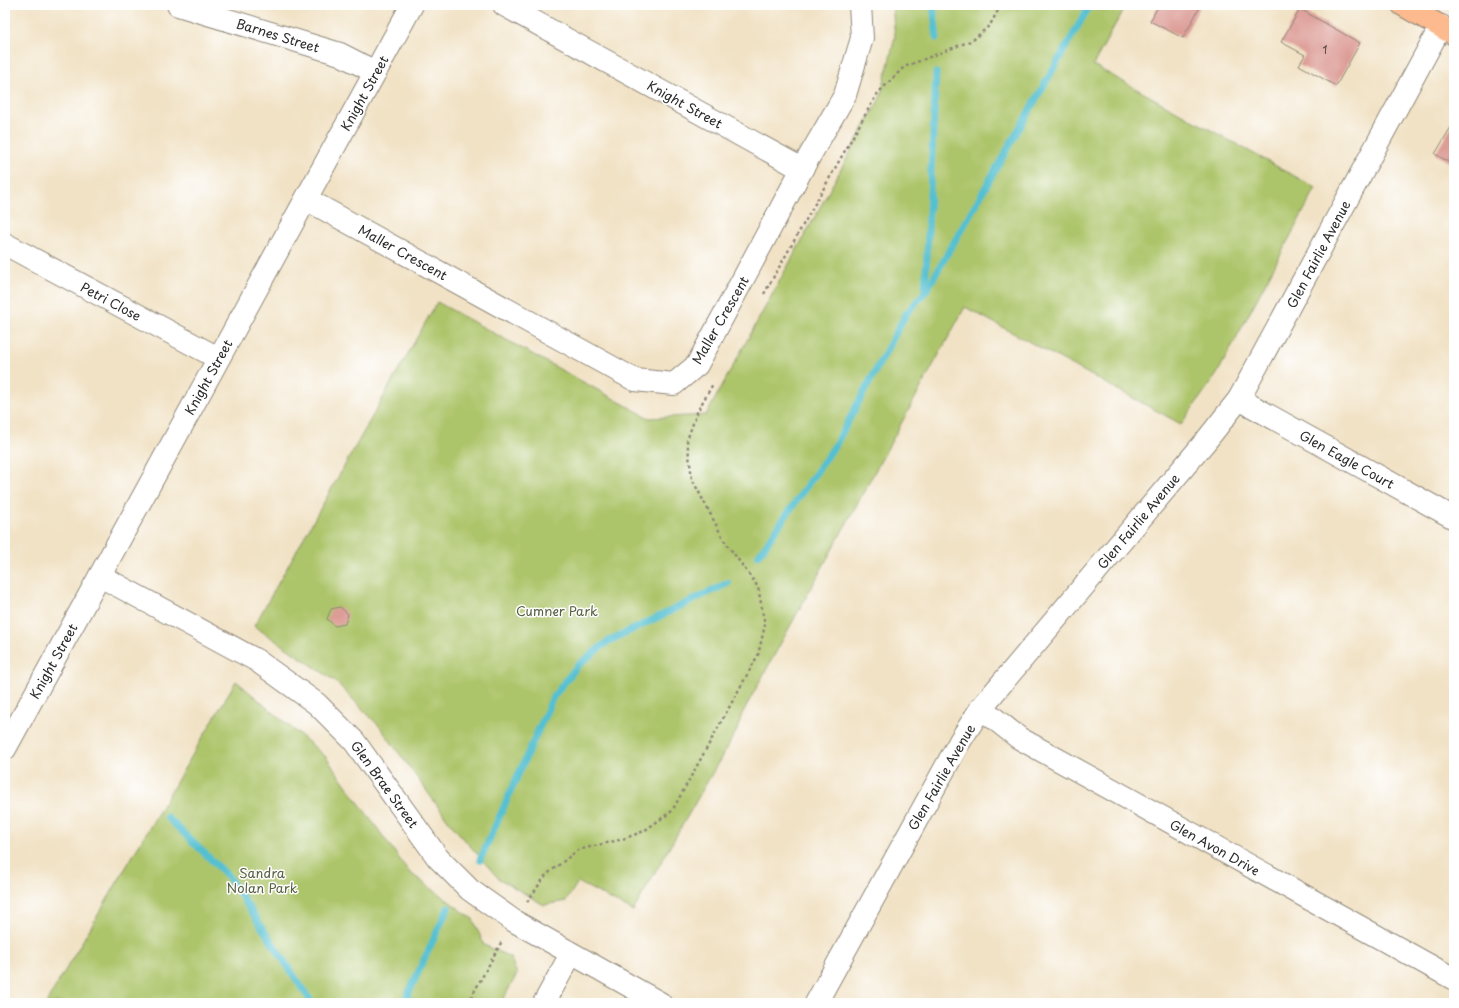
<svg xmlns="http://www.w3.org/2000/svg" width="1459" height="1008" viewBox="0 0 1459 1008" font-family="'Playpen Sans',sans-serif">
	<rect width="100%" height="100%" fill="#fff"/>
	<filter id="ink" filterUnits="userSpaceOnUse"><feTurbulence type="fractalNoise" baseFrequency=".025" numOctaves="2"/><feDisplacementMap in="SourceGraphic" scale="8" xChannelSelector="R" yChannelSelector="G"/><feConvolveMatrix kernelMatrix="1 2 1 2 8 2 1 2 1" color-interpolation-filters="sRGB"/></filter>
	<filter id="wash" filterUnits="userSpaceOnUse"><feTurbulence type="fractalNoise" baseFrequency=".012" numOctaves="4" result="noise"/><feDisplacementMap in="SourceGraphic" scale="16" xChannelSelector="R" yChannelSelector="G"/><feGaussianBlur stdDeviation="0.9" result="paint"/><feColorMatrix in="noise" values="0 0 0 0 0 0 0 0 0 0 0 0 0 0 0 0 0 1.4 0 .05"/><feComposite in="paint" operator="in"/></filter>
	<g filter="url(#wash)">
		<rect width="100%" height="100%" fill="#f1e2c5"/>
		<!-- green -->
		<g fill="#adc56b" stroke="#6c784b">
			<path d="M892,5H1126L1093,65L1316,188L1217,374L1181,424L965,307L742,714L737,730L633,911L578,882L566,901L544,905L498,878L450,823L380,727L335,681L254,626L437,302L649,418L706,415L880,98L895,37Z"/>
			<path d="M236,681L325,756L409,872L473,919L484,945L510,957L517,974L501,1003H46Z"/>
		</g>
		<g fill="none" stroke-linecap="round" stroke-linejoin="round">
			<!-- stream -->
			<g stroke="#55c0d0" stroke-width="7">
				<path d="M933,5L937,38"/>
				<path d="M926,291L1090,5"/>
				<path d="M758,556L836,444L906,314L925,292L936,73"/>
				<path d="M167,817L228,876L312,1003"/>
				<path d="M480,860L553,697L578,665L607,642L728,583"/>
				<path d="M404,1003L448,908"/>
			</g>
		</g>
		<g id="blocks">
			<!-- building -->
			<g fill="#dd9d97">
				<path d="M1159,5H1201L1183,38L1150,21Z"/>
				<path d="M1300,9L1360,43L1336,86L1299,65L1305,55L1281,42Z"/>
				<path d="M1454,122V165L1435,154Z"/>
				<path d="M340,607L348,614L345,624L335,626L327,619L331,609Z"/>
			</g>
		</g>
	</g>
	<g filter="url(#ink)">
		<use href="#blocks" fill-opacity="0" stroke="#8e8678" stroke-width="1"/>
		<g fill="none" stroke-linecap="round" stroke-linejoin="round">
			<!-- minor casing -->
			<g stroke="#8e8678" stroke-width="24">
				<g id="minor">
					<path d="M178,5L340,54L375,72"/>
					<path d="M504,5L802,169"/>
					<path d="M306,199L635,380L674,384L697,365L802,169L845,95L862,38L860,5"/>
					<path d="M5,244L218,358"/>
					<path d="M1239,399L1454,518"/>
					<path d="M100,576L256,660L317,704L354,741L438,858L470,890L514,921L660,1003"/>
					<path d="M981,708L1019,738L1454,979"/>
					<path d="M5,749L412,5"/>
					<path d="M544,1003L571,954"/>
					<path d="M816,1003L960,741L981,708L1205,442L1239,399L1441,26"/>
				</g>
			</g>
			<!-- major casing -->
			<g stroke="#8e8678" stroke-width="24">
				<path id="major" d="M1403,5L1454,34"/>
			</g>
			<!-- path -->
			<g stroke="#8e8678" stroke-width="2.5" stroke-dasharray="3 3" stroke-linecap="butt">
				<path d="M764,294L877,94L904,67L973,40L990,25L1001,5"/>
				<path d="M527,902L546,875L578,850L623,839L644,831L672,811L758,655L765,625L758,587L724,540L692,479L687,440L698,410L713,384"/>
				<path d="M468,1003L502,941"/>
			</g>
			<!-- minor -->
			<use href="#minor" stroke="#fff" stroke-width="22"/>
			<!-- major -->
			<use href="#major" stroke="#fcba8e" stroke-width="22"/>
		</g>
	</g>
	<g text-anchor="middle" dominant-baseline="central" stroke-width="3" stroke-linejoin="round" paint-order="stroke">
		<!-- number labels -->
		<g font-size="11" fill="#584846">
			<text x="1325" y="49">1</text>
		</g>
		<!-- street labels -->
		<g font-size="13" fill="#2b2b2b" stroke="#fff">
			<text transform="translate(278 35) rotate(17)">Barnes Street</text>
			<text transform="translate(364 93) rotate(-61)">Knight Street</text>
			<text transform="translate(685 104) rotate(29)">Knight Street</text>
			<text transform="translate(403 252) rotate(29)">Maller Crescent</text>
			<text transform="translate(1318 254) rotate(-62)">Glen Fairlie Avenue</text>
			<text transform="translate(111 301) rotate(28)">Petri Close</text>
			<text transform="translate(720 320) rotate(-60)">Maller Crescent</text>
			<text transform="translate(208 377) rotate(-61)">Knight Street</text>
			<text transform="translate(1347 459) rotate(29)">Glen Eagle Court</text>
			<text transform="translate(1138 521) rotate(-50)">Glen Fairlie Avenue</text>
			<text transform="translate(53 661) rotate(-61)">Knight Street</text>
			<text transform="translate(941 777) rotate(-60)">Glen Fairlie Avenue</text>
			<text transform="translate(385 784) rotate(54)">Glen Brae Street</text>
			<text transform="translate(1215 847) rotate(29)">Glen Avon Drive</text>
		</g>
		<!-- park labels -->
		<g font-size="13" fill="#586141" stroke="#fff">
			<text x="557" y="610">Cumner Park</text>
			<text x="262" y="872">Sandra<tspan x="262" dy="15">Nolan Park</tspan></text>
		</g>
	</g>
	<!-- margin -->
	<rect width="1459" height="1008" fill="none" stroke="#fff" stroke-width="20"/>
</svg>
